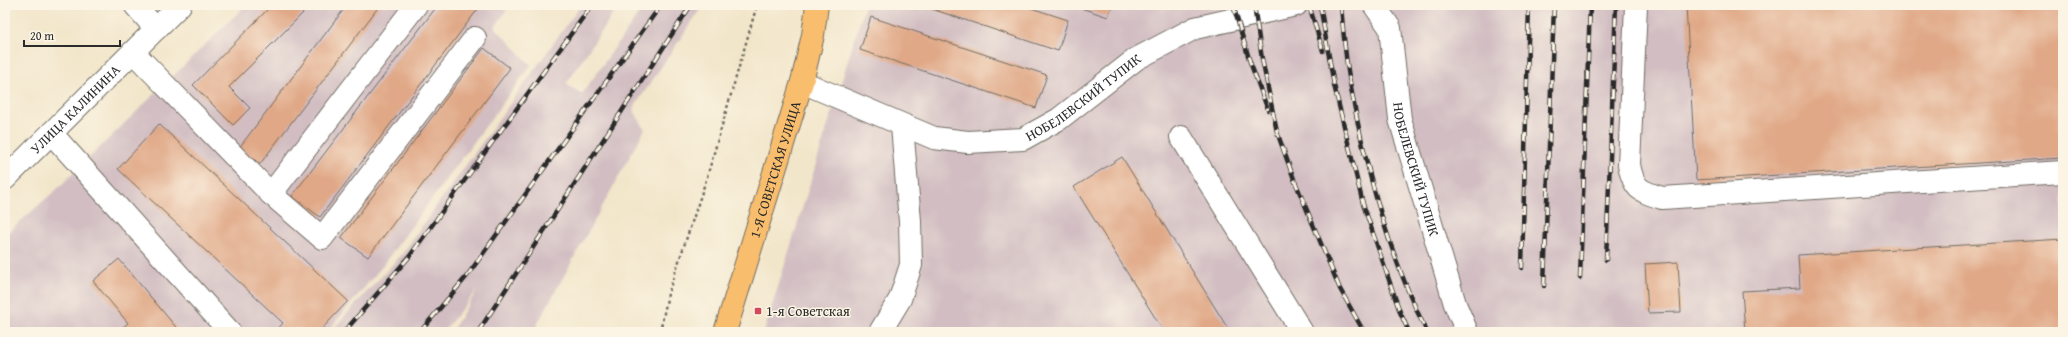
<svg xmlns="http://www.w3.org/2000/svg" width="2068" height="337" viewBox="0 0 2068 337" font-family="'Gentium Book Plus',serif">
	<rect width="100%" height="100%" fill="#fcf5e5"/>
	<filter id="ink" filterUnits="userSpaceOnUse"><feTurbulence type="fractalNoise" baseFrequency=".025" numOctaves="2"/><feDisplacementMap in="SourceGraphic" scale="8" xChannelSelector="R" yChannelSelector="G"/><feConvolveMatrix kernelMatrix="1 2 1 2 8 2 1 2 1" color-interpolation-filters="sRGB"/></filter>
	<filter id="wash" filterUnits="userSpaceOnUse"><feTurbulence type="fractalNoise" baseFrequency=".012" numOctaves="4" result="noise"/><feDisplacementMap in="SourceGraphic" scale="16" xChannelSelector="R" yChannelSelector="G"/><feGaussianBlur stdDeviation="0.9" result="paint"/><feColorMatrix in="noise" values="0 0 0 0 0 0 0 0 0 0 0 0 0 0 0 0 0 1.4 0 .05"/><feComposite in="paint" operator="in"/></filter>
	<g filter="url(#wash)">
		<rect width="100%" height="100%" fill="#f2e6ca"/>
		<!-- industrial -->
		<g fill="#d2bec2">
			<path d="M246,5H510L495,27L531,65L380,269L327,332H5V235L57,189Z"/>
			<path d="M581,5H619L566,84L582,94L645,5H703L633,109L645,129L533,332H451L478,289L443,332H330L402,254Z"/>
			<path d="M865,5H2063V332H764Z"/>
		</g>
		<g id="blocks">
			<!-- building -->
			<g fill="#e0a887">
				<path d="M272,5H311L229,87L250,108L233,125L193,85Z"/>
				<path d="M347,5H380L260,164L239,148Z"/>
				<path d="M438,5H481L320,217L292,196Z"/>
				<path d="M920,5H1022L1068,20L1058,51Z"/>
				<path d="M1072,5H1112L1108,17Z"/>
				<path d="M1686,5H2063V158L1696,180Z"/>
				<path d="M871,17L1047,75L1036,108L860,50Z"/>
				<path d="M484,48L510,68L368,257L341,238Z"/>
				<path d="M159,124L348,301L319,332H275L283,323L118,169Z"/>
				<path d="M1122,157L1230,332H1164L1074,187Z"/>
				<path d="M2063,239V332H1745L1742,291L1800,288L1798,255Z"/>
				<path d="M119,259L180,332H117L128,323L93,281Z"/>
				<path d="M1678,262L1681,312L1648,313L1645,264Z"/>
			</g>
		</g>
	</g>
	<g filter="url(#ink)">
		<use href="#blocks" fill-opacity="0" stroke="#716c63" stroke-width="1"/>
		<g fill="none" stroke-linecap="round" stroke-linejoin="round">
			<!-- minor casing -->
			<g stroke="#716c63" stroke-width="24">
				<g id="minor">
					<path d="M135,5L156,29"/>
					<path id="s1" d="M1374,5L1390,28L1400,119L1455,304L1467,332"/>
					<path d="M1636,5L1629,165C1634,189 1639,191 1662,198L2063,172"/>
					<path d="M133,52L271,194L322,238L475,38"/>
					<path id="s2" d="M802,82L934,138L968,142L1023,139L1059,119L1136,59L1195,28L1296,5"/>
					<path d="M52,134L230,332"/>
					<path d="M1181,137L1302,332"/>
					<path id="s3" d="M5,179L180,5"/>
					<path d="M271,194L416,5"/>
					<path d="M880,332L900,299L911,265L910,221L902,126"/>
				</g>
			</g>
			<!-- major casing -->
			<g stroke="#716c63" stroke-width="24">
				<g id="major">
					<path id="s4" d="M725,332L802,82L813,35L817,5"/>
				</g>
			</g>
			<!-- path -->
			<path stroke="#716c63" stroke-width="2.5" stroke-dasharray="3 3" stroke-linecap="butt" d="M660,332L668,294L707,177L757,5"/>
			<!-- minor -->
			<use href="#minor" stroke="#fff" stroke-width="22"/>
			<!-- major -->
			<use href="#major" stroke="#f9be6d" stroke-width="22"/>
			<!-- rail casing -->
			<g stroke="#2b2b2b" stroke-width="4.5">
				<g id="rail">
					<path d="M1233,5L1250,62L1268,110"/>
					<path d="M1254,5L1262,59L1277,132L1294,179L1340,289L1364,332"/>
					<path d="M1309,5L1323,51"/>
					<path d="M1320,5L1334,85L1363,204L1400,312L1409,332"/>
					<path d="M1341,5C1343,29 1345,54 1349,77C1364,163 1388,254 1427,332"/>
					<path d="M1606,260L1616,5"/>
					<path d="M1522,268L1529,5"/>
					<path d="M1580,278L1590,5"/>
					<path d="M1544,286L1554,5"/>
					<path d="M344,332L409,257L592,5"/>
					<path d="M420,332L467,276L661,5"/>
					<path d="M478,332L691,5"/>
				</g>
			</g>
			<!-- rail -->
			<use href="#rail" stroke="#fcf5e5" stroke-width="3" stroke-dasharray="9" stroke-linecap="butt"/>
		</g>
	</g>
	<!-- markers -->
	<rect fill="#d1495b" stroke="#fcf5e5" stroke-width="1.5" x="754" y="307" width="8" height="8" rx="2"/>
	<g text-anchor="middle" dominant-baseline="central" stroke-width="3" stroke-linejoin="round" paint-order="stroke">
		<!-- street labels -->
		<g font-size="14" fill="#2b2b2b" stroke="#fcf5e5">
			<text stroke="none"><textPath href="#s2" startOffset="306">НОБЕЛЕВСКИЙ ТУПИК</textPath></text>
			<text stroke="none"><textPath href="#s3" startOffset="99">УЛИЦА КАЛИНИНА</textPath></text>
			<text stroke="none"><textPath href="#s1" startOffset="172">НОБЕЛЕВСКИЙ ТУПИК</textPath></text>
			<text stroke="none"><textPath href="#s4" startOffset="170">1-Я СОВЕТСКАЯ УЛИЦА</textPath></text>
		</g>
		<!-- poi labels -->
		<g font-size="14" fill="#2b2b2b" stroke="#fcf5e5" text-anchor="start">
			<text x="766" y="311">1-я Советская</text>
		</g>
	</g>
	<!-- margin -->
	<rect width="2068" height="337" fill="none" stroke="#fcf5e5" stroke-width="20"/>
	<!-- scale -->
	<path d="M24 40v6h96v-6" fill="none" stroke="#2b2b2b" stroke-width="2"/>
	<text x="30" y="40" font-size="12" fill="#2b2b2b" stroke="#fcf5e5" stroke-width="3" paint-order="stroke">20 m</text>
</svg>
